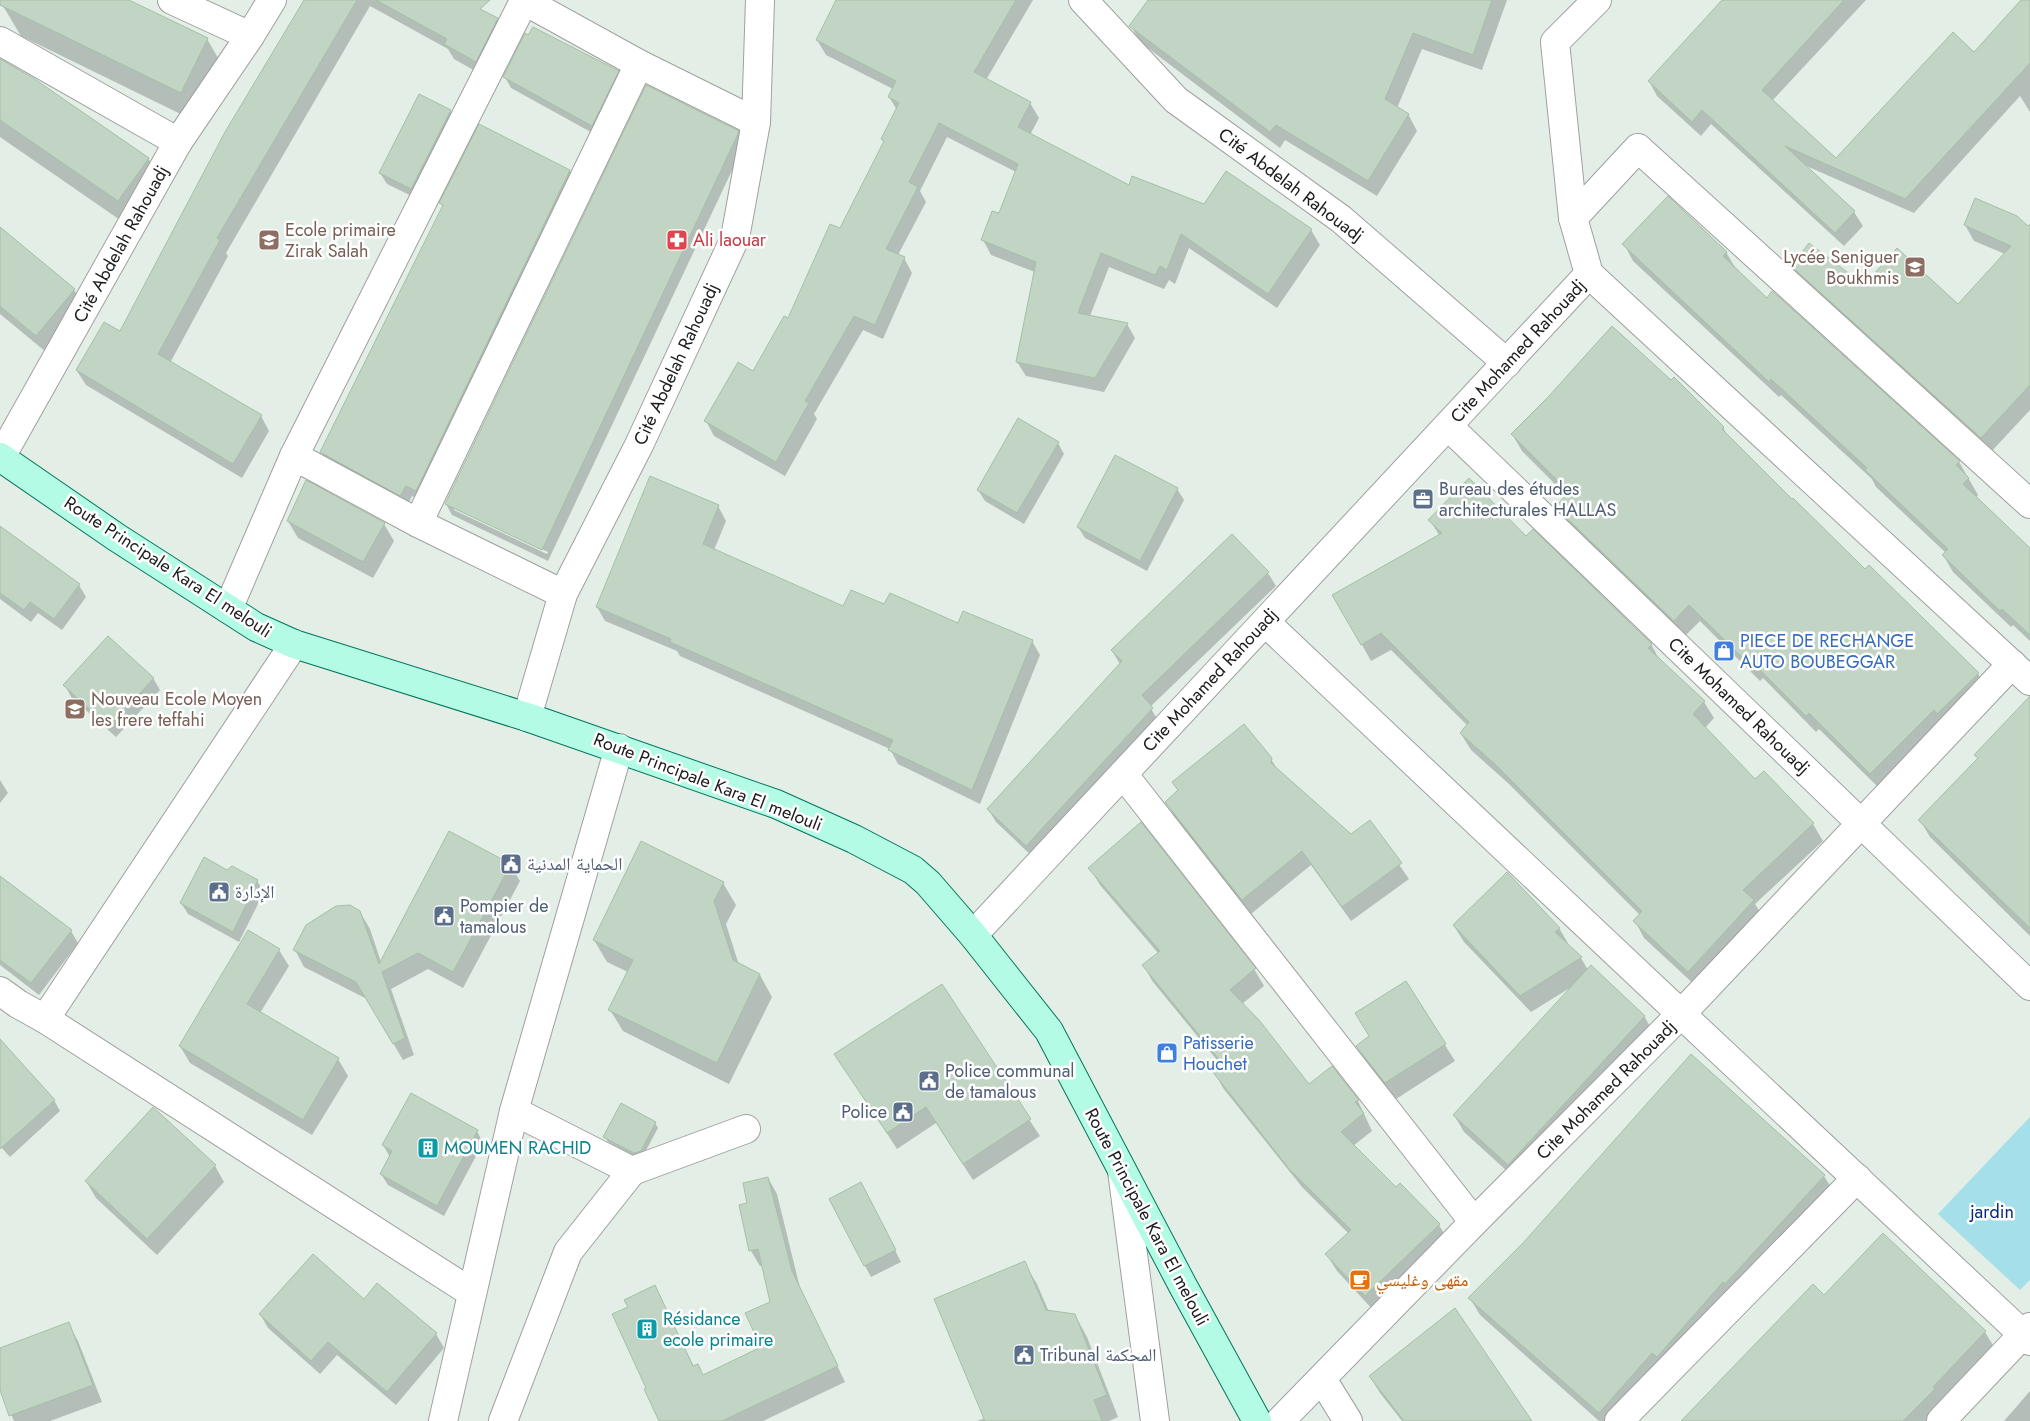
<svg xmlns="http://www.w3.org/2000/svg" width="2030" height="1421" viewBox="0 0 2030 1421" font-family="Jost,'Noto Naskh Arabic',sans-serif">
	<rect width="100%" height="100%" fill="#e2eee6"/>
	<!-- grass -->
	<path fill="#a5dfea" d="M2030,1117V1280L2020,1290L1938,1214Z"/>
	<!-- shadow -->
	<g fill="#0003" fill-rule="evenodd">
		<path d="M3,0H126L207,39L225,70L199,123L21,36L3,6Z"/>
		<path d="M305,0H462L497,19L505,34L484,76L454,59L448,49L370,6L226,253L228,256L170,363L261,416L269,431L242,478L86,385L77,371L120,333Z"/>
		<path d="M837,0H1033L986,80L1030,103L1039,118L1030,135L1130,187L1311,230L1320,245L1277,308L1189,248L1175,284L1169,280L1164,289L1109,267L1090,316L1127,324L1135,338L1104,392L1026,376L1017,362L1035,272L991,255L983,240L1000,215L1016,172L947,137L920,191L926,202L898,255L904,258L912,273L883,339L863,330L814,414L817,419L785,476L714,436L706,421L753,373L789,320L840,230L884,143L882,139L897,110L889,97L893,89L826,55L817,40Z"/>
		<path d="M1150,0H1507L1482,70L1422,49L1397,108L1408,114L1417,131L1377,196L1285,140L1280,148L1140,42L1131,26Z"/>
		<path d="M1724,0H1866L1772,101L1837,160L1974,54L2023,0L2030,1V112L2020,96L1914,213L1804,165L1854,212L1863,226L1844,246L1711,124L1701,136L1657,96L1649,81Z"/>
		<path d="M0,60L148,158L165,189L136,231L0,137Z"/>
		<path d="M618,71L624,83L598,136L511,88L505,77Z"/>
		<path d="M450,111L457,123L418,199L387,184L380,173Z"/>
		<path d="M480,126L570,171L576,183L423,501L412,496L407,506L328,464L322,452L443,207L441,203Z"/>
		<path d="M738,132L744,145L548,561L452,515L446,504ZM454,507L548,552L547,554L454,510Z"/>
		<path d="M1965,225L2030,230V410L1990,453L1802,282L1793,266L1864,287L1958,306L2005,254L1974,241Z"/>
		<path d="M0,227L74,290L84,306L46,352L0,314Z"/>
		<path d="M1624,244L1726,252L1736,269L1767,300L1772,293L1959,462L1978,495L1976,498L2030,550V641L2013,625L2011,627L1953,572L1943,555L1946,553L1876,487L1872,479L1781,395L1779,397L1633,261Z"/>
		<path d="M1723,427L1728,437L1865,571L1978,674L1988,690L1881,790L1819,729L1816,732L1763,678L1760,681L1700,621L1684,637L1566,524L1556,507L1567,496L1522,451L1512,434Z"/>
		<path d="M1058,443L1064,454L1024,524L985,501L978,490Z"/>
		<path d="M1177,489L1184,500L1147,571L1085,538L1078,527Z"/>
		<path d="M718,506L726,521L714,550L844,608L885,606L959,625L1032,641L1040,655L980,804L898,764L890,749L680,656L677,651L605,621L597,607Z"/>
		<path d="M1430,520L1526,537L1651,644L1660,661L1704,702L1714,718L1705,728L1755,781L1764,773L1813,824L1823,841L1755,904L1763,917L1698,988L1644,938L1635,921L1640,915L1509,784L1471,750L1461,734L1468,726L1391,650L1371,661L1334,595L1439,535Z"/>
		<path d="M288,521L384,524L394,541L373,578L298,538Z"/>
		<path d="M0,528L79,585L86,597L62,630L38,613L31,622L0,599Z"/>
		<path d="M1268,573L1276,586L1150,707L1159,722L1034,858L996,822L988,809L1120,664L1112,651Z"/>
		<path d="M153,678L160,690L116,737L71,697L65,685Z"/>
		<path d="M2030,715V936L1930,837L1920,820L1978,759L1976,755Z"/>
		<path d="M1271,759L1279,772L1351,836L1370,822L1409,879L1351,921L1311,865L1251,914L1175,817L1166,802L1179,792L1173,783Z"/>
		<path d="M0,780L8,793L0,803Z"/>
		<path d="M510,865L520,881L463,988L428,969L391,989L414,1055L403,1060L367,999L304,967L295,950L360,912L370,929L381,962Z"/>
		<path d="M1090,868L1254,969L1264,986L1242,1004L1309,1086L1332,1068L1358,1101L1372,1131L1353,1146L1396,1188L1400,1184L1439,1225L1449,1242L1375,1312L1337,1271L1327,1255L1349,1234L1302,1187L1223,1088L1214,1071L1221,1065L1153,982L1143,965L1158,953L1100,885Z"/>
		<path d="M0,878L71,931L78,943L39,995L0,965Z"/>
		<path d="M257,881L264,892L239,942L188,914L181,903Z"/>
		<path d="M723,883L736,905L726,924L739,965L760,975L772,997L729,1084L623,1031L610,1010L628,972L607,962L594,940Z"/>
		<path d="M1454,926L1559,928L1569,945L1581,958L1588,970L1644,1016L1654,1033L1518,1181L1464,1132L1454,1115L1573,986L1531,1012L1464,942Z"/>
		<path d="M279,950L289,966L260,1013L338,1059L348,1076L312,1135L190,1063L180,1046Z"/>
		<path d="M1405,982L1455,1061L1396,1099L1367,1063L1358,1047L1370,1037Z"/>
		<path d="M941,986L1040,1136L973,1180L936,1123L897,1149L836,1055Z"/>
		<path d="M0,1046L54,1100L60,1111L10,1157L0,1146Z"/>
		<path d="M655,1123L658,1128L643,1156L638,1158L608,1142L605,1137Z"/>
		<path d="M477,1131L483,1143L444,1216L388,1185L381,1174L390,1157L383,1145Z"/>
		<path d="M215,1166L224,1182L157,1255L96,1198L86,1181Z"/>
		<path d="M1824,1176L1834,1192L1616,1421H1599L1480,1315L1470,1298Z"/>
		<path d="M768,1178L777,1194L800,1288L845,1382L763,1421H660L648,1388L630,1307L655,1287L694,1367L703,1376L763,1348L771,1302L763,1266H760L751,1251L740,1206L749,1204Z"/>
		<path d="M867,1195L901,1262L871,1277L865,1266Z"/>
		<path d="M1024,1263L1037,1284L1049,1312L1075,1315L1087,1337L1118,1417L1109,1421H977L985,1418Z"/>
		<path d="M364,1301L436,1334L444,1348L396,1405L337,1355L320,1374L268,1328L260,1314Z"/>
		<path d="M68,1324L78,1341L102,1402L50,1421H14L0,1387V1349Z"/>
		<path d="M1985,1332L1994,1347L1928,1421H1682Z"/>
		<path d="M1370,1377L1530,1421H1402L1380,1393Z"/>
		<path d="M2030,1391V1421H2004Z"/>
	</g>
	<!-- building -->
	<g fill="#c2d5c4" stroke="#a4c0a6">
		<path d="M0,0H129L208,38L181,93L0,5Z"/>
		<path d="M304,0H357L217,238L220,240L158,354L262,415L233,464L76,370L104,322L120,331L225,132Z"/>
		<path d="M376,0H490L480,9L498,18L476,62L444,44L447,39Z"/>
		<path d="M836,0H1016L974,72L1031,102L1018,127L1129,185L1132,176L1204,204L1226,171L1312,229L1268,294L1181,234L1167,270L1160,266L1155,275L1101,253L1078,313L1128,323L1095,378L1016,362L1036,262L981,240L992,211L999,213L1018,164L939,123L909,182L918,187L886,249L905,257L875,325L854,316L805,401L809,403L776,462L704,421L738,362L753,371L784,316L788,318L830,224L840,228L884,141L881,139L899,103L888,97L896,81L816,40Z"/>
		<path d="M1148,0H1492L1473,55L1413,33L1385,99L1409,114L1368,181L1276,125L1270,132L1129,26Z"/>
		<path d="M1722,0H1844L1762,90L1836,158L1953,32L1974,52L2021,0H2030V63L1905,199L1785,146L1855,211L1835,233L1702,110L1692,122L1648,81Z"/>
		<path d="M533,27L619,71L592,126L503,77L525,33L528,35Z"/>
		<path d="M0,59L33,78L149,158L118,201L0,120Z"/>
		<path d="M646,85L739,131L738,134L542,550L445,504Z"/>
		<path d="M419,94L451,110L411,189L379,173Z"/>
		<path d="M479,124L570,170L416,491L406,486L400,496L320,452L443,205L439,203Z"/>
		<path d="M1668,196L1727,252L1723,256L1767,298L1772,291L1960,461L1956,465L1969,478L1963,484L2030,548V635L2002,609L2000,611L1942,555L1948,549L1865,470L1867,468L1771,379L1769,382L1622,244Z"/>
		<path d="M1975,198L2017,216L2028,226L2030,224V385L1981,438L1791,266L1809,243L1864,285L1897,248L1958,304L2011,246L1964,225Z"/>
		<path d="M0,227L75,289L36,336L0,306Z"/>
		<path d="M1612,326L1671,380L1674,377L1724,427L1722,429L1792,499L1793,498L1865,569L1869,565L1979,673L1937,714L1934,710L1870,774L1809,713L1806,716L1752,662L1750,665L1689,605L1674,621L1555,507L1569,492L1511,434L1549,396Z"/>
		<path d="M1018,418L1059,442L1017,513L977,490Z"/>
		<path d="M1115,455L1178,488L1140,561L1077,527Z"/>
		<path d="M650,476L719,505L703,544L843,606L851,590L884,604L890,593L958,623L963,611L1033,640L972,790L888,750L893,740L670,642L671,639L596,607Z"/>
		<path d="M1469,478L1526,536L1533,529L1652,644L1648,648L1705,701L1693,714L1755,779L1764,771L1814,823L1743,890L1754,900L1688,972L1633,921L1642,911L1498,767L1460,733L1469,722L1381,633L1361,645L1332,595L1442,533L1428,520Z"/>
		<path d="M306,480L385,523L363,562L287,521Z"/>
		<path d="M0,526L80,584L54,619L30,602L24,610L0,593Z"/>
		<path d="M1232,534L1269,572L1142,695L1153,708L1026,846L987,809L1122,661L1111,650Z"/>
		<path d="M108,636L154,678L109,727L63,685Z"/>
		<path d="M2030,696V928L1918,820L1978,758L1974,755Z"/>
		<path d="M1244,724L1272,758L1271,763L1351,834L1370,820L1402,863L1342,907L1302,851L1242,900L1165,802L1178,790L1172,782Z"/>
		<path d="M1141,822L1256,968L1230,990L1259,1020L1309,1084L1332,1066L1359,1100L1355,1102L1364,1113L1341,1132L1396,1187L1400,1183L1440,1224L1365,1296L1325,1254L1351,1230L1290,1170L1212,1071L1222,1063L1142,965L1160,951L1088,868Z"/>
		<path d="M449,831L511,864L453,972L418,953L382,972L405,1038L393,1044L356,982L293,950L306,925L336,906L350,905L360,911L379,964Z"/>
		<path d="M641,841L724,882L714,901L733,960L760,974L717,1063L608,1010L633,960L593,940Z"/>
		<path d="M204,857L227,870L232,866L258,880L233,932L180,903Z"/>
		<path d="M1507,872L1560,928L1555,932L1582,957L1520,996L1453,925Z"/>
		<path d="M0,876L72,930L31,983L0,960Z"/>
		<path d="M248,930L280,949L247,1004L339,1058L303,1120L179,1046Z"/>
		<path d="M1591,965L1645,1016L1508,1165L1453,1115Z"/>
		<path d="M1406,981L1446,1044L1385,1083L1356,1046L1369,1036L1355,1013Z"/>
		<path d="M942,984L1031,1119L963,1164L926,1107L887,1133L834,1054Z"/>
		<path d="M0,1039L55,1100L0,1149Z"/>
		<path d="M1691,1054L1825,1175L1725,1284L1723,1282L1657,1357L1652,1353L1599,1413L1468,1298L1523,1243Z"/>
		<path d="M411,1093L478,1130L437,1206L380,1174L392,1151L382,1145Z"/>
		<path d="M621,1103L656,1122L641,1151L634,1153L603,1137Z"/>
		<path d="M153,1107L216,1165L147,1239L85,1181Z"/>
		<path d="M768,1177L792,1271L838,1366L722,1421H659L644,1389L646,1388L612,1314L628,1307L624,1300L655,1285L693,1366L698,1364L703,1375L761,1347L745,1313L770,1302L758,1249L749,1251L739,1205L747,1203L743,1183Z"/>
		<path d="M861,1182L896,1250L864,1266L829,1199Z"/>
		<path d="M1883,1233L1986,1331L1933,1387L1935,1389L1903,1421H1681L1813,1284L1824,1295Z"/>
		<path d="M313,1254L364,1299L377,1283L437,1333L387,1392L328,1342L311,1361L259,1314Z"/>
		<path d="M1025,1261L1046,1310L1075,1314L1107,1395L1094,1400L1102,1421H985L934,1299Z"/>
		<path d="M1455,1308L1532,1421H1404L1369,1376Z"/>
		<path d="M69,1322L93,1385L9,1416L0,1390V1348Z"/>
	</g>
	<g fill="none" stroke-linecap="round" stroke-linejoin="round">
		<!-- street casing -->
		<g stroke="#a0a0a0" stroke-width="30">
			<g id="street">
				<path d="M172,0L250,36"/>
				<path d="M523,0L639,64L756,122"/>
				<path d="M1083,0L1176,100L1341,219L1507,363"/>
				<path d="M0,41L178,142"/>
				<path d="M1573,218L1555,42L1597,0"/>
				<path d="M1589,274L1573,218L1638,148L2030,504"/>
				<path d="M1448,426L2030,986"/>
				<path d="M294,456L418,523L563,594"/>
				<path d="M1,457L178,142L250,36L272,0"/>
				<path d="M418,523L639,64"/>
				<path d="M228,609L294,456L524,1"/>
				<path d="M1265,622L1681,1014L2012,664"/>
				<path d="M527,717L563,594L639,445L735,238L756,122L760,0"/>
				<path d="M1123,774L1474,1222"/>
				<path d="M973,935L1589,274L2030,681"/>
				<path d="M0,991L18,1004L45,1019L472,1293"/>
				<path d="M45,1019L294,644"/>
				<path d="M514,1111L632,1171L746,1129"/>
				<path d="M1122,1171L1155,1421"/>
				<path d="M1322,1379L1348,1421"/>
				<path d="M443,1421L514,1111L619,748"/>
				<path d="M503,1421L568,1252L632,1171"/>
				<path d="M1280,1421L1474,1222L1681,1014L2030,1341"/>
				<path d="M1619,1421L1857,1178"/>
				<path d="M1941,1421L2030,1327"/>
			</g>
		</g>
		<!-- secondary casing -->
		<g stroke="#027559" stroke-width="30">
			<path id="secondary" d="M0,457L116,537L256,627L294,644L527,717L776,804L854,839L913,870L928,883L973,935L1049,1031L1183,1286L1257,1421"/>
		</g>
		<!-- street -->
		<use href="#street" stroke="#fff" stroke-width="28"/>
		<!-- secondary -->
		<use href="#secondary" stroke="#b3fbe5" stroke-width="28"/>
	</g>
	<!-- icons -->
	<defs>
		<g id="school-square" transform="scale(1.125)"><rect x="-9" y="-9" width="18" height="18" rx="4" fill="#8d6e63" stroke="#fff"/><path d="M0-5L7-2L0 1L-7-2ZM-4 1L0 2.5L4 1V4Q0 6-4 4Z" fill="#fff"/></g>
		<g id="pharmacy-square" transform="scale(1.125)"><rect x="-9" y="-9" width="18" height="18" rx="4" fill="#e0444e" stroke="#fff"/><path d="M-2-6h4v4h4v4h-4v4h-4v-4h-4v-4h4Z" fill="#fff"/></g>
		<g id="office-square" transform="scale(1.125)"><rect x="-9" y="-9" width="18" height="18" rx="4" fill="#5c6f8a" stroke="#fff"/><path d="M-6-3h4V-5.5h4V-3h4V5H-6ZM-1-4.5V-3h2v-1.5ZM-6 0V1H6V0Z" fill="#fff"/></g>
		<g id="shop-square" transform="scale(1.125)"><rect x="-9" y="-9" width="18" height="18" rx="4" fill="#3f7fe0" stroke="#fff"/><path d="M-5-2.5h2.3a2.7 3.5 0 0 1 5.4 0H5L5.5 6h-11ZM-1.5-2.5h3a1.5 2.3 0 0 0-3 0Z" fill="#fff"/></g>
		<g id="civic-square" transform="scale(1.125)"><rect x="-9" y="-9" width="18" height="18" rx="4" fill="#5c6f8a" stroke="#fff"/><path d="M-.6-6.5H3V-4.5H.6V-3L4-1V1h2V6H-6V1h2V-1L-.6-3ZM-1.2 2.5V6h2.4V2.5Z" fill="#fff"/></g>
		<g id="building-square" transform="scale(1.125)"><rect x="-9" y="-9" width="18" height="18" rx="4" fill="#0f9aa8" stroke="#fff"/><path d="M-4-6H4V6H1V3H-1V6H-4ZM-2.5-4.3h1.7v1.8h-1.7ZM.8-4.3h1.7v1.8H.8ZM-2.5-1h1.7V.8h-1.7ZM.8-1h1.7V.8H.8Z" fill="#fff"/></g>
		<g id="cafe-square" transform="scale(1.125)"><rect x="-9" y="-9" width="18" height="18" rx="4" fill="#e8710a" stroke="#fff"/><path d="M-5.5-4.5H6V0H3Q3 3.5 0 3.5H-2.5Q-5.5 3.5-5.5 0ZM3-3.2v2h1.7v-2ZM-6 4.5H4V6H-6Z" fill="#fff"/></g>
	</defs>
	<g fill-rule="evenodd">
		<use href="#school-square" x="269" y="240"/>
		<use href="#pharmacy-square" x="677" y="240"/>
		<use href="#school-square" x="1915" y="267"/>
		<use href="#office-square" x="1423" y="499"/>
		<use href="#shop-square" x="1724" y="651"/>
		<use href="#school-square" x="75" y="709"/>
		<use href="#civic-square" x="511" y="864"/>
		<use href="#civic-square" x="219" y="892"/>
		<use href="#civic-square" x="444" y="916"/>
		<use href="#shop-square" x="1167" y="1053"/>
		<use href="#civic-square" x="929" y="1081"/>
		<use href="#civic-square" x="903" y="1112"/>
		<use href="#building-square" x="428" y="1148"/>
		<use href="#cafe-square" x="1360" y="1280"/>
		<use href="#building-square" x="647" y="1329"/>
		<use href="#civic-square" x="1024" y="1355"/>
	</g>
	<g text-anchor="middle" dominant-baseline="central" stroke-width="5" stroke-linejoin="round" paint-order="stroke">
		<!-- street labels -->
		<g font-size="18" fill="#1c1c1c" stroke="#fff">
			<text transform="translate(1291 185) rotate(37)">Cité Abdelah Rahouadj</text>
			<text transform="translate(121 244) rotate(-61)">Cité Abdelah Rahouadj</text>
			<text transform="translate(1518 351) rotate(-47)">Cite Mohamed Rahouadj</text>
			<text transform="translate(676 364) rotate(-65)">Cité Abdelah Rahouadj</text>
			<text transform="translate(168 567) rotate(33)">Route Principale Kara El melouli</text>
			<text transform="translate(1210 680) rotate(-47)">Cite Mohamed Rahouadj</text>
			<text transform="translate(1739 706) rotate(44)">Cite Mohamed Rahouadj</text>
			<text transform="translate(708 782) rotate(21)">Route Principale Kara El melouli</text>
			<text transform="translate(1606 1090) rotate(-45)">Cite Mohamed Rahouadj</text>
			<text transform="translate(1147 1217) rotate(62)">Route Principale Kara El melouli</text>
		</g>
		<!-- education labels -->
		<g font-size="18" fill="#785e54" stroke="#fff" text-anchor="start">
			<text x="285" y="230">Ecole primaire<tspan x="285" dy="21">Zirak Salah</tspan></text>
			<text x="1899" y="257" text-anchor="end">Lycée Seniguer<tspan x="1899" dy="21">Boukhmis</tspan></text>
			<text x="91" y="699">Nouveau Ecole Moyen<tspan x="91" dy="21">les frere teffahi</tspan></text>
		</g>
		<!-- health labels -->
		<g font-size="18" fill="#be3a42" stroke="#fff" text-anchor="start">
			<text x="693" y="240">Ali laouar</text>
		</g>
		<!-- service labels -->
		<g font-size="18" fill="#4e5e75" stroke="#fff" text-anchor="start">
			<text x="1439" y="489">Bureau des études<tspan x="1439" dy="21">architecturales HALLAS</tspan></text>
			<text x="527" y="864">الحماية المدنية</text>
			<text x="235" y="892">الإدارة</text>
			<text x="460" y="906">Pompier de<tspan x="460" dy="21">tamalous</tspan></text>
			<text x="945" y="1071">Police communal<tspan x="945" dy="21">de tamalous</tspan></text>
			<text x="887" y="1112" text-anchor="end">Police</text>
			<text x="1040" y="1355">Tribunal المحكمة</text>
		</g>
		<!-- shop labels -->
		<g font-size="18" fill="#366cbe" stroke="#fff" text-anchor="start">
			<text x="1740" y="641">PIECE DE RECHANGE<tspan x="1740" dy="21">AUTO BOUBEGGAR</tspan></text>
			<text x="1183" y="1043">Patisserie<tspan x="1183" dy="21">Houchet</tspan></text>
		</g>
		<!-- culture labels -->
		<g font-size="18" fill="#0d838f" stroke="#fff" text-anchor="start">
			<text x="444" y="1148">MOUMEN RACHID</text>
			<text x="663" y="1319">Résidance<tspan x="663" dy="21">ecole primaire</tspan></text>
		</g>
		<!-- park labels -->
		<g font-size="18" fill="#08277c" stroke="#fff">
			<text x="1992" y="1212">jardin</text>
		</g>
		<!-- food labels -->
		<g font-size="18" fill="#c56008" stroke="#fff" text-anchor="start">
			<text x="1376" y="1280">مقهى وغليسي</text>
		</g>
	</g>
</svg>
